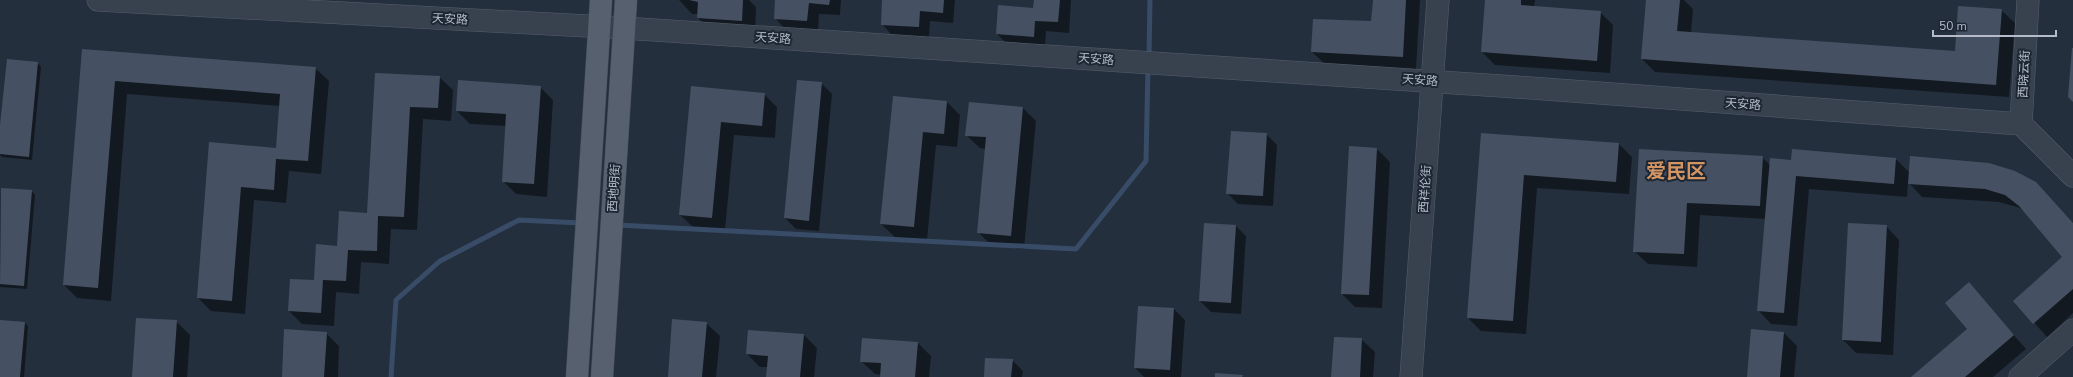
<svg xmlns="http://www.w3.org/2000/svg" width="2073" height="377" viewBox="0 0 2073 377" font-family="'Nunito Sans','Noto Sans SC',sans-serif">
	<rect width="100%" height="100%" fill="#242f3e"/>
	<!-- shadow -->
	<g fill="#0007">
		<path d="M679,0H749L756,7L755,33L711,31L698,18V14H692Z"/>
		<path d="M776,0H841L840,15L819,14L818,32L785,29L775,18Z"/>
		<path d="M883,0H955L953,23L930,21L929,37L892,35L882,24Z"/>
		<path d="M1035,0H1071L1069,33L1046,31L1045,47L1008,45L997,34L1034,9Z"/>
		<path d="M1373,0H1420L1416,69L1326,65L1312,52L1372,22Z"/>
		<path d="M1486,0H1535L1534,7L1600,12L1613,25L1610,73L1495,65L1482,52Z"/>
		<path d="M1647,0H1684L1693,9L1691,33L1956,52L2001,10L2015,23L2009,97L1655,72L1642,59Z"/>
		<path d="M83,50L315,68L329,81L321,174L289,171L286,203L254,200L245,314L211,311L198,298L210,144L277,149L280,106L127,94L111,301L77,298L64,285Z"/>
		<path d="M38,63L41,67L32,160L2,157L0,155V136Z"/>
		<path d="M376,74L439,77L453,90L451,121L423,119L417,230L391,229L389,264L361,262L359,294L336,292L334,326L302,324L289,311L315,281L338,247L368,214Z"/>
		<path d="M821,83L832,94L819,231L796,229L785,218Z"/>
		<path d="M540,87L553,100L547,197L516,194L503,181L507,126L470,124L457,111Z"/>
		<path d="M692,87L764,94L777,107L775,138L734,135L725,230L694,228L680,215Z"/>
		<path d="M893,97L947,102L960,115L957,147L936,145L927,240L895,237L881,224Z"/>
		<path d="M1023,108L1036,121L1024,249L992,246L978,232L986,149L980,148L966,135Z"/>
		<path d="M1266,134L1277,145L1273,206L1238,204L1227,193Z"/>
		<path d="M1482,134L1619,144L1632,157L1629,194L1537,188L1526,334L1481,331L1468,318Z"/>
		<path d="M1377,149L1390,162L1382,308L1355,307L1342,294Z"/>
		<path d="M1640,150L1762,157L1770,165L1792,161L1896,159L1910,173L1989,164L2073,223V313L2047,337L2015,301L2064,257L2027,214L2020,208L1999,202L1922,197L1908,182L1907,197L1809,189L1797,326L1771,324L1758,310L1766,219L1700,215L1697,267L1648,264L1634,251Z"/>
		<path d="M1,189L32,191L35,195L27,289L0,287Z"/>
		<path d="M1236,226L1246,236L1241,314L1211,312L1200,301Z"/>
		<path d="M1886,226L1899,240L1893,355L1856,353L1843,340Z"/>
		<path d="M1969,284L2026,349L1993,377H1913L1968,329Z"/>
		<path d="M1174,309L1185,320L1181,377H1144L1135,368Z"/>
		<path d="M0,321L25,323L28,326L24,377H0Z"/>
		<path d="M176,321L190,335L187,377H133Z"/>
		<path d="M706,323L720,336L716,377H669Z"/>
		<path d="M326,333L339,346L338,377H283Z"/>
		<path d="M1784,333L1797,346L1794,377H1748Z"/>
		<path d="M804,335L817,348L814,377H767L768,367H760L747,354Z"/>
		<path d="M1361,339L1375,352L1373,377H1332Z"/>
		<path d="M918,343L931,356L929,377H881L882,375L875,374L861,361Z"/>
		<path d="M1012,360L1023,371L1022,377H985Z"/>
	</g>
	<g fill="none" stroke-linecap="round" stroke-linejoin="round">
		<!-- stream -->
		<g stroke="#394c67" stroke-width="5">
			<path d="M1149,57L1150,0"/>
			<path d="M617,225L1076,249L1146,161L1148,67"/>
			<path d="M391,377L396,300L440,261L519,220L581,223"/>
		</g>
	</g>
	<!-- building -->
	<g fill="#455162">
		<path d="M689,0H743L742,21L697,18L698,2Z"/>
		<path d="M775,0H830L829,5L809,3L807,21L774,19Z"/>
		<path d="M882,0H944L943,13L920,11L919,27L881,25Z"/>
		<path d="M1034,0H1060L1058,22L1035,21L1034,37L996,34L998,5L1033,8Z"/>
		<path d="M1373,0H1406L1403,57L1311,52L1313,19L1371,21Z"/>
		<path d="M1485,0H1521V5L1601,11L1597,61L1481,52Z"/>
		<path d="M1646,0H1680L1677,31L1955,51L1958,6L2002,9L1996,85L1641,59Z"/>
		<path d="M2072,48H2073V102L2068,97Z"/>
		<path d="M82,49L316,67L308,161L276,159L274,190L241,187L232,301L197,298L209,142L276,148L280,94L115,81L98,288L63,285Z"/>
		<path d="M7,59L38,62L29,157L0,154V125Z"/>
		<path d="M375,73L440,76L438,108L410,107L404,217L378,216L377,251L348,250L346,281L323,280L321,313L288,311L290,279L314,280L316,244L337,246L339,211L367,213Z"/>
		<path d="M458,80L541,86L534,184L502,182L506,114L456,111Z"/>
		<path d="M797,80L822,82L809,221L784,218Z"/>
		<path d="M691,86L765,93L762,126L721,122L712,218L679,215Z"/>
		<path d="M893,96L947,101L944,134L923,132L914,227L880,224Z"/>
		<path d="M969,102L1023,107L1011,236L977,233L986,137L965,136Z"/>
		<path d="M1231,131L1267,133L1263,196L1226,194Z"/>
		<path d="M1481,133L1619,143L1616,182L1524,175L1513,321L1467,318Z"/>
		<path d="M1349,146L1377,148L1369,295L1341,294Z"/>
		<path d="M1639,149L1763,156L1760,206L1687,203L1684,254L1633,252Z"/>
		<path d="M1792,149L1896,158L1894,184L1796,176L1784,313L1757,311L1770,158L1791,160Z"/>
		<path d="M1910,156L1989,163L2015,171L2036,182L2073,223V289L2033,324L2013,301L2062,257L2019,206L2005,195L1985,189L1908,184Z"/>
		<path d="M1,188L32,190L24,286L0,284Z"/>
		<path d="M1204,223L1236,225L1231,303L1199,301Z"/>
		<path d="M1848,223L1887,225L1881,342L1842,340Z"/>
		<path d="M1969,282L2014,335L1965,377H1911L1967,329L1945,303Z"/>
		<path d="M1138,306L1174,308L1170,370L1134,368Z"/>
		<path d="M136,318L177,320L173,377H132Z"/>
		<path d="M672,319L707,322L702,377H668Z"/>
		<path d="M0,320L25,322L20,377H0Z"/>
		<path d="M284,329L327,332L324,377H282Z"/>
		<path d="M1751,329L1784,332L1780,377H1747Z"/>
		<path d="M748,330L804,334L800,377H766L768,356L746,354Z"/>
		<path d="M1334,337L1362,338L1360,377H1331Z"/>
		<path d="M862,338L918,342L915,377H880L881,363L860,362Z"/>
		<path d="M985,358L1013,359L1011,377H984Z"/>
		<path d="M1215,373L1243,375L1242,377H1215Z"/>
	</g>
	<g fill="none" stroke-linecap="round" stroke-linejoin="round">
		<!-- minor casing -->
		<g stroke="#565f6c" stroke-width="23">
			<g id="minor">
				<path d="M98,0L624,28L1516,87L2021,124L2073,176"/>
				<path d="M2021,124L2028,0"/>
				<path d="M1411,377L1438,0"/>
				<path d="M2020,377L2073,330"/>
			</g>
		</g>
		<!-- major casing -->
		<g stroke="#414a57" stroke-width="23">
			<g id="major">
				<path d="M577,377L601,0"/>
				<path d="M602,377L626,0"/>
			</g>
		</g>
		<!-- minor -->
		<use href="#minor" stroke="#38414e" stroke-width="22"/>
		<!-- major -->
		<use href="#major" stroke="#56606e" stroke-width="22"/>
	</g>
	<g text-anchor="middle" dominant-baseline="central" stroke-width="4" stroke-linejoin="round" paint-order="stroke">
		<!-- street labels -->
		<g font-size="12" fill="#b4bcc9" stroke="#1d2633">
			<text transform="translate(450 19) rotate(3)">天安路</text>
			<text transform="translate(773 38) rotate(4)">天安路</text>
			<text transform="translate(1096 59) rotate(4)">天安路</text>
			<text transform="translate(2024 74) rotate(-87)">西晓云街</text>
			<text transform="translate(1420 80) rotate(4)">天安路</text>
			<text transform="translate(1743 104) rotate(4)">天安路</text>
			<text transform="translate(614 188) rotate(-86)">西地明街</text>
			<text transform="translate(1425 189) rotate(-86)">西祥伦街</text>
		</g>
		<!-- town labels -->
		<g font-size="20" font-weight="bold" fill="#d59563" stroke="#1d2633">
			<text x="1676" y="171">爱民区</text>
		</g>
	</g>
	<!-- scale -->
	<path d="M1933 30v6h123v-6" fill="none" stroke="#b4bcc9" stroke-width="2"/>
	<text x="1939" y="30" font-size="12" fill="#b4bcc9" stroke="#1d2633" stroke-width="3" paint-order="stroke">50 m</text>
</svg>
